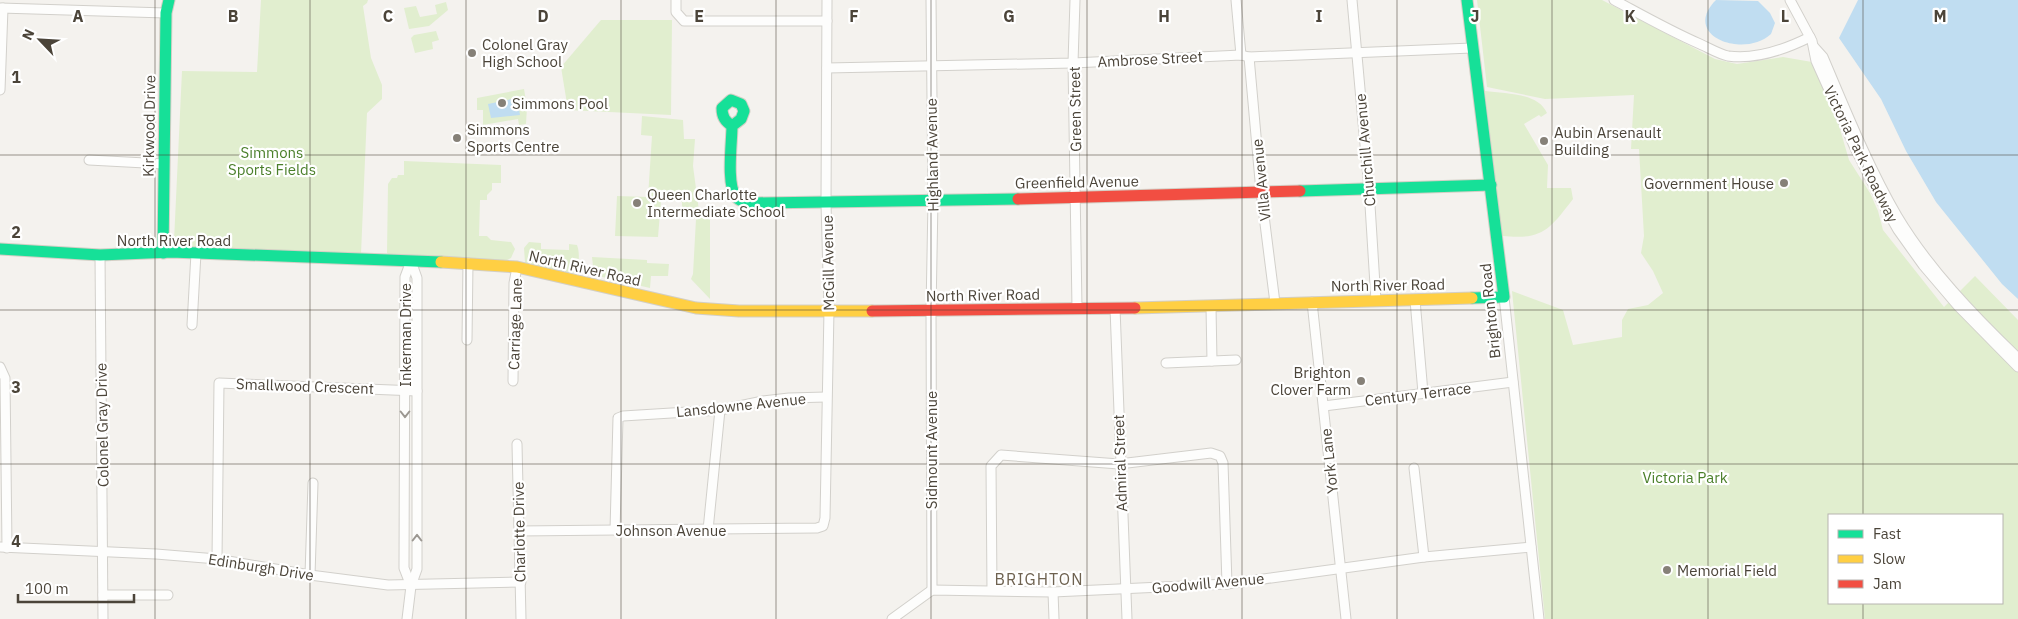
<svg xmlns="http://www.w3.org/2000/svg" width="2018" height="619" viewBox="0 0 2018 619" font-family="'IBM Plex Sans',sans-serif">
	<rect width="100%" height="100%" fill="#f4f2ee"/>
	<!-- green -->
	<g fill="#e1eecf" fill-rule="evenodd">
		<path d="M261,0H368L367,3L363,6L371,58L382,85V99L367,113L361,254L179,246L174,241L182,71L257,72Z"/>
		<path d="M1477,0H1602L1715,59L1737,64L1783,57L1812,62L1835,112L1849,160L1870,193L1878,211L1883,230L1944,307L1975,276L2018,320V619H1545L1512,291L1563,310L1573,345L1622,337V320L1628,309L1648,305L1663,293L1653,271L1641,253L1644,236L1639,149H1631L1634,95L1545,99L1487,87ZM1829,515H2002V603H1829Z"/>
		<path d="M446,2L448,10L429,26L409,29L404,8L416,6L420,17L437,14L435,5Z"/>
		<path d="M601,20H672L671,115L568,110L561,67Z"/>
		<path d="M436,31L439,40L432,42L433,49L415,53L411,38L414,35Z"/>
		<path d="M524,89L527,107L526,124L519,125L518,119L483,125V110H477V98Z"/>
		<path d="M1485,91C1505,94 1538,92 1547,113L1541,117L1539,115L1524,124L1548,165L1547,188H1571L1573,199C1549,230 1543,240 1502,236Z"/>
		<path d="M642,116L683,120L684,139H695L693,166L699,211L710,220V299L691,279L693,274L696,219H689V215H682V202L652,198L661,201L658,237L615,236L617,196L648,197L652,136L641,135Z"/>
		<path d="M404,161L501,165V183H492V190L487,195V200H480L479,236H487L491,240L511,242L515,249L511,258L505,261L391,256L387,253L388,184L392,178H397L398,175H404Z"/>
		<path d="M529,242L541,243V249L569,250V244L577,245C580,253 580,267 572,274L525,263L524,248Z"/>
		<path d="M592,257L647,260V263L669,264L668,276H651L650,288L594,275Z"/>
	</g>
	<!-- water -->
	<g fill="#c0ddf1">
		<path d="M1716,0L1758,1L1770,13L1775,23L1771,34C1744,59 1680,36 1716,0Z"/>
		<path d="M1858,0H2018V299L2002,284L1936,202L1906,151L1881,99L1839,38Z"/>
		<path d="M517,98L520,115L491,118L488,104Z"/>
	</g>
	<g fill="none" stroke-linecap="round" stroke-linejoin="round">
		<!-- street casing -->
		<g stroke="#d2d0cb" stroke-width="11">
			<g id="street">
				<path d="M676,0V12L684,21H827"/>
				<path d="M931,0L933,200L931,311L932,590"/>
				<path d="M1075,0L1073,63L1077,308"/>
				<path d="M1236,0L1241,55"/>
				<path d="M1352,0L1369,189L1376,301"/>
				<path d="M1614,0C1642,15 1670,31 1700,44C1709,48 1719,54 1728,56C1756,60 1786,49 1810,37"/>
				<path d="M1790,0L1812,41L1816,61L1855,148L1882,202L1898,230L1923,265L1958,306L2018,367"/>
				<path d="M0,8L166,13"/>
				<path d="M1814,47L1823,57C1846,111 1868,166 1897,216C1928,268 1974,316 2018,358"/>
				<path d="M1249,57L1261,192L1275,303"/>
				<path d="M827,68L1073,63L1241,55L1249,57L1472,48"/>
				<path d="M0,90L3,8"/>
				<path d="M89,160L164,164"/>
				<path d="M100,255L103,619"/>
				<path d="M1504,297L1539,619"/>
				<path d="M1415,300L1423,393"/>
				<path d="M1312,302L1346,619"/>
				<path d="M1211,307L1212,361"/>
				<path d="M1115,308L1127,619"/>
				<path d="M192,325L196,253"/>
				<path d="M467,340L468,263"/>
				<path d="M1166,363L1236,360"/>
				<path d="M0,367L5,378L7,548"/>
				<path d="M513,381L514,283L517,267"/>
				<path d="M1324,406L1513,382"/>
				<path d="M517,444L521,619"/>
				<path d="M1414,468L1424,557"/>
				<path d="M615,530L618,418L623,416L720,410L763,401L789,398L826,397"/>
				<path d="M708,530L720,410"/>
				<path d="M519,531L817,528L823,526L825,518L829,310L826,203L827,0"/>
				<path d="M0,547L156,554L217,559L310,575L388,585L521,582"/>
				<path d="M217,559L219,383L417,391"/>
				<path d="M310,575L313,483"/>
				<path d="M411,586L404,568L405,277L411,261"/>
				<path d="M992,590L991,466L1001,455L1119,464L1211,453L1220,456L1223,463L1227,584"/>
				<path d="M1053,592L1054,619"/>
				<path d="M103,595H168"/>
				<path d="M407,619L411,586L417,569V278L411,261"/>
				<path d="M892,619L932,590L1053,592L1227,584L1424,557L1531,547"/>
			</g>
		</g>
		<!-- fast casing -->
		<g stroke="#d3cfc5" stroke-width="13">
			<g id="fast">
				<path d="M1467,0L1504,297L1472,298"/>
				<path d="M732,126C725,121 722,117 722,108L731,100L741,104L744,111L741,119L732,126C732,142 726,184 736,197C740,202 748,202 754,203L1018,199"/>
				<path d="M1300,191L1491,185"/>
				<path d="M0,249L100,255L171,252L441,262"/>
				<path d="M163,253L166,13L169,0"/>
			</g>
		</g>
		<!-- slow casing -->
		<g stroke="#d3cfc5" stroke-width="13">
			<g id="slow">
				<path d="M441,262L517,267L696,308L739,311H872"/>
				<path d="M1135,308L1472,298"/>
			</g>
		</g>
		<!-- jam casing -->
		<g stroke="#d3cfc5" stroke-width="13">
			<g id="jam">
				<path d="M1018,199L1300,191"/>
				<path d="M872,311L1135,308"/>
			</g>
		</g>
		<!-- street -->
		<use href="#street" stroke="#fdfdfc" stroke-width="9"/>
		<!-- fast -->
		<use href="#fast" stroke="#16e098" stroke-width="11"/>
		<!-- slow -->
		<use href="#slow" stroke="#ffcf43" stroke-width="11"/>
		<!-- jam -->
		<use href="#jam" stroke="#f24e42" stroke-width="11"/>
	</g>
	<!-- one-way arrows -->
	<defs><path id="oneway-chevron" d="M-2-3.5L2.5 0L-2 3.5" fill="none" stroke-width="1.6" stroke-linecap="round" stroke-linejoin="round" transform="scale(1.25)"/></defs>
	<g stroke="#9b9791">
		<use href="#oneway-chevron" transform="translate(405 414) rotate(90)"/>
		<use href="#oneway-chevron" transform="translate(417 538) rotate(-90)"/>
	</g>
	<!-- grid -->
	<path fill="none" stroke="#4b4439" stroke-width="1" stroke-opacity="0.55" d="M155,0V619M310,0V619M466,0V619M621,0V619M776,0V619M931,0V619M1087,0V619M1242,0V619M1397,0V619M1552,0V619M1708,0V619M1863,0V515M0,155H2018M0,310H2018M0,464H2018M1863,603V619"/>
	<!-- markers -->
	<g fill="#868178" stroke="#fff" stroke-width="2">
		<circle cx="472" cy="53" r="5"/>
		<circle cx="502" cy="103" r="5"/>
		<circle cx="457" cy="138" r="5"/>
		<circle cx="1544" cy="141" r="5"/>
		<circle cx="1784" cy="183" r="5"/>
		<circle cx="637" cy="203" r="5"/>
		<circle cx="1361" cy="381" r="5"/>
		<circle cx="1667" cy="570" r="5"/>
	</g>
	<g text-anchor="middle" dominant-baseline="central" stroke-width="4.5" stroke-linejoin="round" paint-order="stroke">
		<!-- poi labels -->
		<g font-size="15" fill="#4b4439" stroke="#fff" text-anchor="start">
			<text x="482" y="44">Colonel Gray<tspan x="482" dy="17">High School</tspan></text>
			<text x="512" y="103">Simmons Pool</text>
			<text x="467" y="129">Simmons<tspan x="467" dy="17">Sports Centre</tspan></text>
			<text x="1554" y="132">Aubin Arsenault<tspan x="1554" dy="17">Building</tspan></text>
			<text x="1774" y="183" text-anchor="end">Government House</text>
			<text x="647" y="194">Queen Charlotte<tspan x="647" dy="17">Intermediate School</tspan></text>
			<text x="1351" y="372" text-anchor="end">Brighton<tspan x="1351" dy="17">Clover Farm</tspan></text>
			<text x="1677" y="570">Memorial Field</text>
		</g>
		<!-- street labels -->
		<g font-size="15" fill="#4b4439" stroke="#fff">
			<text transform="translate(1150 59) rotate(-3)">Ambrose Street</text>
			<text transform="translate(1075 109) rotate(-91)">Green Street</text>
			<text transform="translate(149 126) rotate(-89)">Kirkwood Drive</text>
			<text transform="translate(1365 150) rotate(-95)">Churchill Avenue</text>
			<text transform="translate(1861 154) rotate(64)">Victoria Park Roadway</text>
			<text transform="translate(932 155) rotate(-91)">Highland Avenue</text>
			<text transform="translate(1261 180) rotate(-96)">Villa Avenue</text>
			<text transform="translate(1077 182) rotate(-1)">Greenfield Avenue</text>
			<text x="174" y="240">North River Road</text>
			<text transform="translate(828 263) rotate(-91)">McGill Avenue</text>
			<text transform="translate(585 268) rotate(13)">North River Road</text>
			<text transform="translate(1388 285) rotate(-1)">North River Road</text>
			<text transform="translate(983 295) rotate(-1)">North River Road</text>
			<text transform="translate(1490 311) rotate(-96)">Brighton Road</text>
			<text transform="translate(515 324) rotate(-88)">Carriage Lane</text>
			<text transform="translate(405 335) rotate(-90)">Inkerman Drive</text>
			<text transform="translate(305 386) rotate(2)">Smallwood Crescent</text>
			<text transform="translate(1418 394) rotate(-7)">Century Terrace</text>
			<text transform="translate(741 405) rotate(-6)">Lansdowne Avenue</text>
			<text transform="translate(102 425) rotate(-91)">Colonel Gray Drive</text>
			<text transform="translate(931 450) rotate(-90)">Sidmount Avenue</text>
			<text transform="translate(1329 461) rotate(-96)">York Lane</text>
			<text transform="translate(1120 463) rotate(-92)">Admiral Street</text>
			<text x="671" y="530">Johnson Avenue</text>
			<text transform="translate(519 532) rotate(-91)">Charlotte Drive</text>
			<text transform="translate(261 567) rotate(9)">Edinburgh Drive</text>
			<text transform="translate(1208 583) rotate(-5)">Goodwill Avenue</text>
		</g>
		<!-- park labels -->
		<g font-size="15" fill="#4a7f2a" stroke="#fff">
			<text x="272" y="152">Simmons<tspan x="272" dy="17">Sports Fields</tspan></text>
			<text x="1685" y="477">Victoria Park</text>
		</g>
		<!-- neighbourhood labels -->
		<g font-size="16" letter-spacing="1" fill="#6e6250" stroke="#fff">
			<text x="1039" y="579">BRIGHTON</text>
		</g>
	</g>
	<g font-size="16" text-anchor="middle" font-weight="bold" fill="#4b4439" stroke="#fff" stroke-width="4.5" stroke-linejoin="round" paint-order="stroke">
		<text x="78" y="22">A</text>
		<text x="233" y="22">B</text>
		<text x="388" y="22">C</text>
		<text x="543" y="22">D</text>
		<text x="699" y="22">E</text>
		<text x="854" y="22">F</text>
		<text x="1009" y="22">G</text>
		<text x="1164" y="22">H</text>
		<text x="1319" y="22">I</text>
		<text x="1475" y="22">J</text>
		<text x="1630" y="22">K</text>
		<text x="1785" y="22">L</text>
		<text x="1940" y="22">M</text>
		<text x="16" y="83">1</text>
		<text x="16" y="238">2</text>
		<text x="16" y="393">3</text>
		<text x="16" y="547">4</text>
	</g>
	<!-- legend -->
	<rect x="1828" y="514" width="175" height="90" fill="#ffffff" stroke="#b7b4b0"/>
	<rect x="1838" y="530" width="25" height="8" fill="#16e098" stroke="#b7b4b0"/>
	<text x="1873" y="539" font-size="15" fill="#4b4439">Fast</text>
	<rect x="1838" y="555" width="25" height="8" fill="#ffcf43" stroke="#b7b4b0"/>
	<text x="1873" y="564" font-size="15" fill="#4b4439">Slow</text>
	<rect x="1838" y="580" width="25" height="8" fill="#f24e42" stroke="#b7b4b0"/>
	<text x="1873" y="589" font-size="15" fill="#4b4439">Jam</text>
	<!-- north arrow -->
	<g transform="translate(40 40) rotate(295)" stroke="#ffffff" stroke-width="4" paint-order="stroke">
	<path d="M0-4L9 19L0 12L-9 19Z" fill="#4b4439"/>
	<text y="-8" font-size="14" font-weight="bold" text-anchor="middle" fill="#4b4439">N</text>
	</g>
	<!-- scale -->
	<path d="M18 594v8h116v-8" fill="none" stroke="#4b4439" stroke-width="2.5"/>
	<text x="25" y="594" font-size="15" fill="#4b4439" stroke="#ffffff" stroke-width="4" paint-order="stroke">100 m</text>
</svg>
